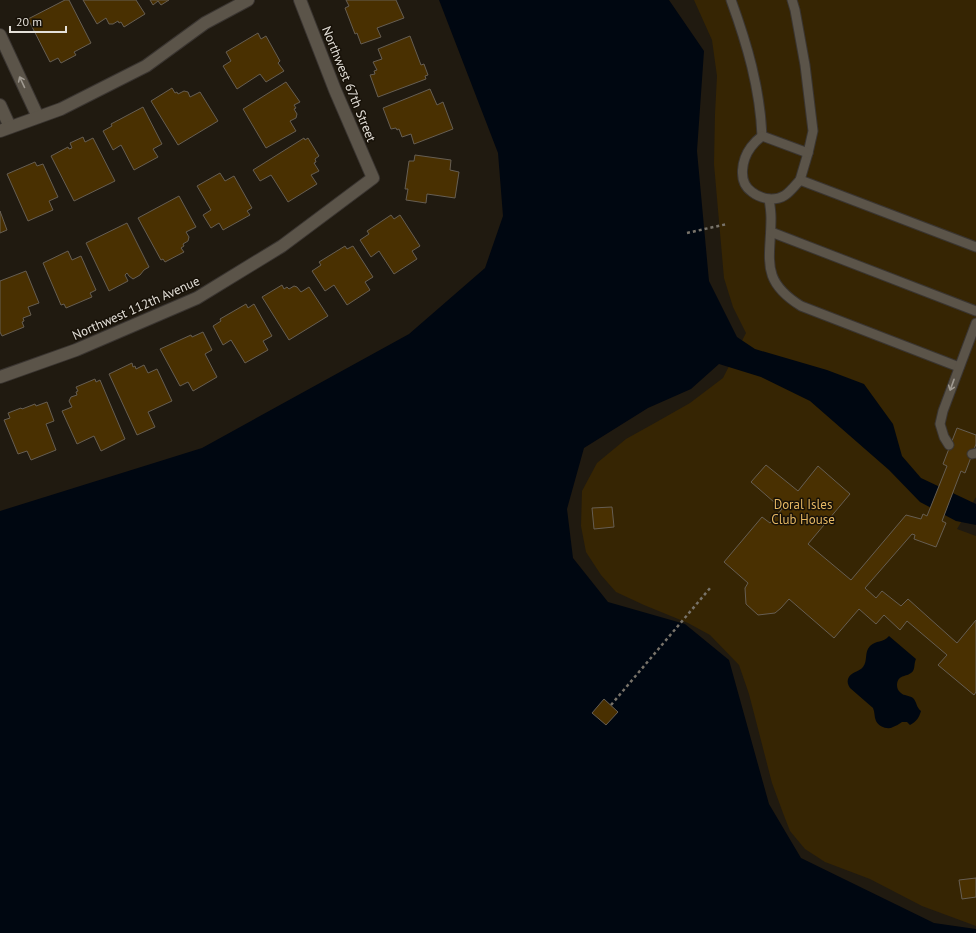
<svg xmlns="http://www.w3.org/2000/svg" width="976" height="933" viewBox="0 0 976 933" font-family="'PT Sans',sans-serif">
	<rect width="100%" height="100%" fill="#201a10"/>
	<!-- green -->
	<path fill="#362503" d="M694,0H976V497L957,529L976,536V926L922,906L870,879L825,862L805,849L790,831L783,813L772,783L749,694L739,665L710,635L688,623L644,605L616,592L601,575L586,552L581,526L582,491L597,463L626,439L653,424L690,403L723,378L746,333L733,307L724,278L714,164L715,114L717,76L712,40Z"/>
	<!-- water -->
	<g fill="#000711">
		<path d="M439,0H669L704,51L697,151L709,281L737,337L755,349L827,370L864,384L893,424L902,456L921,478L976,504V525L956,521L920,502L889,470L810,401L761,377L719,364L691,389L648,408L584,448L567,509L573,558L608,602L685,624L729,660L769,804L801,858L934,923L976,929V933H0V511L202,448L409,334L485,268L503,216L498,153Z"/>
		<path d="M889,636L916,659C914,663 915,668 913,671C908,678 898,673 897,685C897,688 898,691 901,693C904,696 909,695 913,698C917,702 916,707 921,711C919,718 916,722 910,725L907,722H902C899,724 896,726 893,727C888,730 879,727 876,721C874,717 875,712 873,708L850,688C848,685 847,682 848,679C850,672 859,672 863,667C868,661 864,652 870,646C876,640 883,643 889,636Z"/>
	</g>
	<!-- building -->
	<g fill="#493001" stroke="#665e53">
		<path d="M65,0H69L91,43L74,52L76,55L61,63L58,58L50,62L28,19Z"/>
		<path d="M83,0H136L145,14L124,27L121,22L119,23L118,21L113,24H109L106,18L97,24Z"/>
		<path d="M150,0H169L161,5L158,1L153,5Z"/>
		<path d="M346,0H396L404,18L377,28L381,37L361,44L357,33L355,34L345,8L349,6Z"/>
		<path d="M258,33L261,39L266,36L280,61L278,63L284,71L266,82L260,74L237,89L223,66L231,61L226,52Z"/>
		<path d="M410,36L421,65L424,64L428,75L425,76L426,79L378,97L370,75L375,74L374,71L377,70L373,62L382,59L378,49Z"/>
		<path d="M286,82L300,102L294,105L296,108L294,109L297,114L296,118L290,121L296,131L266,148L243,109Z"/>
		<path d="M172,88L175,93L177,92L178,94L184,91L188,92L190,97L200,92L218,121L178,145L151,101Z"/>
		<path d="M430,89L437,105L443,102L453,129L414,144L411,134L402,137L399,129L397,130L396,128L391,129L383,108Z"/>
		<path d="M143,107L162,144L153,149L158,157L134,170L121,145L113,150L103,131L112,126L111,124Z"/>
		<path d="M83,137L85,142L93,138L115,181L74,201L51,156L68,147L69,149L72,148L70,143Z"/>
		<path d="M304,138L305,140L308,138L319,156L315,159L316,162L314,163L319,171L311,175L317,184L288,202L271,175L260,181L253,170Z"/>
		<path d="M415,155L451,160L450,170L459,172L455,198L427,194L426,203L406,200L408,189H405L409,161H414Z"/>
		<path d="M35,162L37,166L43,164L58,197L49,201L53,210L28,221L7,174Z"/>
		<path d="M220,173L225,181L234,176L252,208L247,211L250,215L223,230L219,223L211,228L203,215L211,210L197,186Z"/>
		<path d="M179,196L196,227L186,232L189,237L188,241L183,244L184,246L181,248L184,252L165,262L163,259L161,260L138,218Z"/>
		<path d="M0,211L7,230L0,233Z"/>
		<path d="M391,215L394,219L400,215L420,246L412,251L417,259L394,274L379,251L371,257L360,240L369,234L367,231Z"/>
		<path d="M127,223L149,267L144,270L140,275L133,279L129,276L127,273L125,275L128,281L109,291L86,243Z"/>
		<path d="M345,246L347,249L353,246L373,277L365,282L370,290L347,305L334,285L325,291L312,271L321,265L319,262Z"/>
		<path d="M68,251L72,260L81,256L96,290L90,293L92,297L66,308L64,304L61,305L43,263Z"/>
		<path d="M26,271L39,303L28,307L31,315L23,318L24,321L22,322L24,327L2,336L0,332V281Z"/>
		<path d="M282,285L284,289L287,287L289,289L294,286L297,287L301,292L309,287L328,316L289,340L262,297Z"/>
		<path d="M246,304L248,308L254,304L272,336L263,341L268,350L245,363L231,340L223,345L213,326L221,321L220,319Z"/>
		<path d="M203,332L212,350L205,354L217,377L193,391L188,382L180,386L160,349L191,335L192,337Z"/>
		<path d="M132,363L133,367L135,366L136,369L144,365L148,373L157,369L172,401L148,412L155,427L137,435L109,374Z"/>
		<path d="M95,379L96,382L100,380L125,439L101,451L94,436L77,444L62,411L72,407L69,401L71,397L77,395L76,392L78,391L76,387Z"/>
		<path d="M47,402L54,421L46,424L56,450L31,460L27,451L18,454L4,420L10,418L8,413L21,408L22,409L35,404L36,406Z"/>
		<path d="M957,428L976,435V444L965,473L961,471L942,521L946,523L936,547L914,539L915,535L912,534L865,588L876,598L882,591L901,606L908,599L957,643L976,620V692L974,695L938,665L947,655L907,621L900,630L884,615L876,624L859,609L834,638L789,599L781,608L775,613L758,615L746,604L745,588L748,583L724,562L762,517L770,523L782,509L751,482L766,465L798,491L818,466L850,494L808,544L851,580L906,515L921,519L923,514L927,516L947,466L943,464Z"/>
		<path d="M612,507L614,527L594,529L592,508Z"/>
		<path d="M604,699L618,712L606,725L592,713Z"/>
		<path d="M976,878V897L962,899L959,880Z"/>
	</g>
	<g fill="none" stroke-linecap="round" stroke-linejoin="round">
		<!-- service casing -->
		<g stroke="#3a3531" stroke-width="11">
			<g id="service">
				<path d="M731,0C747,44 760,88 762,136C758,139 754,143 751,147C742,159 737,182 752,192C757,196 763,198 769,199C770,205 771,212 771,218C771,259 759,280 801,306L959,367"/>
				<path d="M792,0L795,10L805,65L813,131L808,153L800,180L976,247"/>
				<path d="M762,136L808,153"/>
				<path d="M769,199C785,200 790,191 800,180"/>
				<path d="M771,232L976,311"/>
				<path d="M949,445L944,437L940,424L943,411L976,323"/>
				<path d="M972,454L976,453"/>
			</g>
		</g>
		<!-- minor casing -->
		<g stroke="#3a3531" stroke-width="14">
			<g id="minor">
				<path d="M0,35L38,117"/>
				<path d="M0,105L10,127"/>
				<path d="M0,131L61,109L146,66L205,23L248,0"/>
				<path d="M0,377L76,350L197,298L282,246L373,178L335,90L300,0"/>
			</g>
		</g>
		<!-- path -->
		<g stroke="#78736a" stroke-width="2.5" stroke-dasharray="3 3" stroke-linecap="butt">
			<path d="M687,233L727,224"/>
			<path d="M611,705L711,587"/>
		</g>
		<!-- service -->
		<use href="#service" stroke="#5b5449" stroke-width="9"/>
		<!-- minor -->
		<use href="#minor" stroke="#5b5449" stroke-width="12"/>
	</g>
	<!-- one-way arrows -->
	<defs><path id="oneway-shaft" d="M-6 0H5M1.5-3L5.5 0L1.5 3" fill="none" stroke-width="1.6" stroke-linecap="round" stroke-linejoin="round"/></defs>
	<g stroke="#a09a91">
		<use href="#oneway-shaft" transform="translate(22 82) rotate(-115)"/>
		<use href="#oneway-shaft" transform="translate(952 385) rotate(110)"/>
	</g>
	<g text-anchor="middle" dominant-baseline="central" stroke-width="3" stroke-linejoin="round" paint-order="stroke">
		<!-- street labels -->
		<g font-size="13" fill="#e4e0d9" stroke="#171108">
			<text transform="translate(349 84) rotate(68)">Northwest 67th Street</text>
			<text transform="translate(136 308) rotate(-24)">Northwest 112th Avenue</text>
		</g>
		<!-- park labels -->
		<g font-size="13" fill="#e5b763" stroke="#171108">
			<text x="803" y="504">Doral Isles<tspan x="803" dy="15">Club House</tspan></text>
		</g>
	</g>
	<!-- scale -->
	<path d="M10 26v6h56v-6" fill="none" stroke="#e4e0d9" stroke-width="2"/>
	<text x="16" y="26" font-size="12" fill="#e4e0d9" stroke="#171108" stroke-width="3" paint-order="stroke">20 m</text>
</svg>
